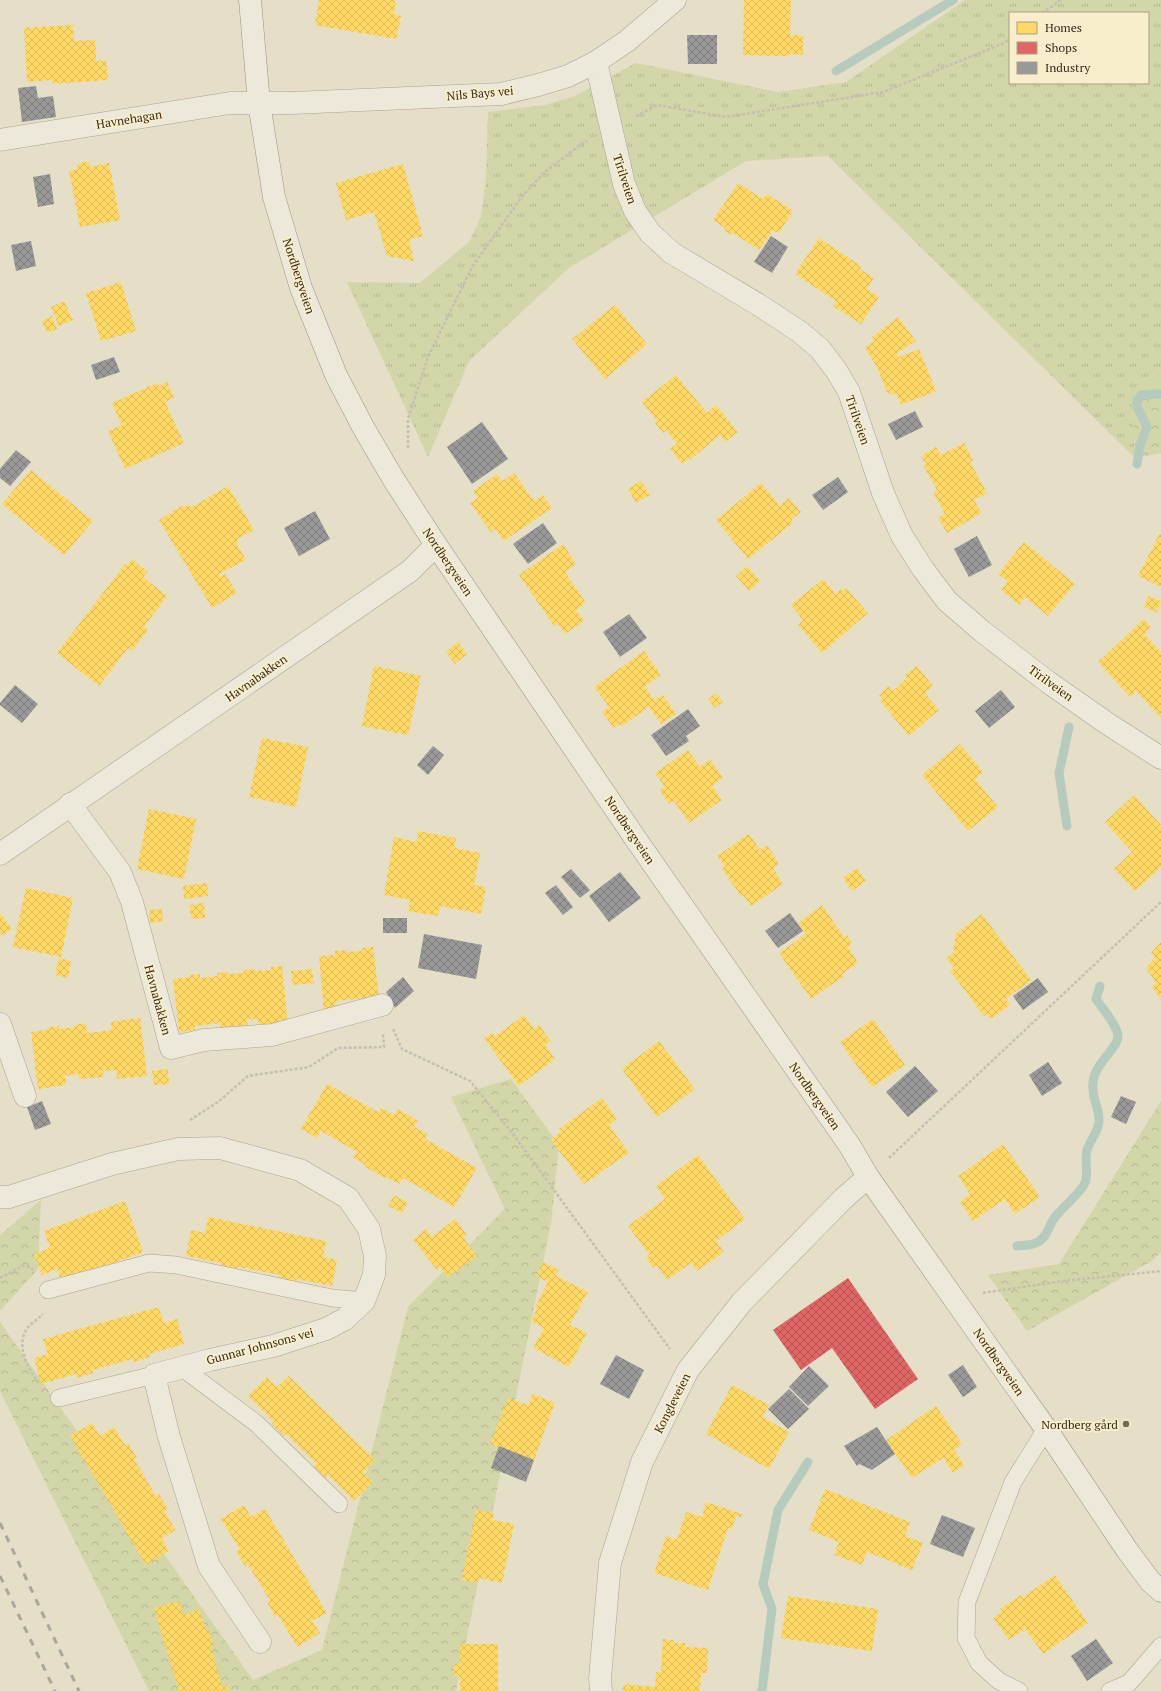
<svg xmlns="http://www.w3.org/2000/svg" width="1161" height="1691" viewBox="0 0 1161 1691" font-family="'PT Serif',serif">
	<defs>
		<pattern id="grass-tufts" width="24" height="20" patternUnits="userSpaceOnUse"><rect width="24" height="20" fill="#d2d6a9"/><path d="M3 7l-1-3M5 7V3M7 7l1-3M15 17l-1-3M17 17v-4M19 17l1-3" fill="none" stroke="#b5b891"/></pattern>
		<pattern id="forest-crowns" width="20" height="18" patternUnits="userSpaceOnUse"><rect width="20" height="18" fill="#d2d6a9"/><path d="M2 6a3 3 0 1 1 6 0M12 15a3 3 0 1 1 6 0" fill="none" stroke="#b5b891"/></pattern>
		<pattern id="homes-cross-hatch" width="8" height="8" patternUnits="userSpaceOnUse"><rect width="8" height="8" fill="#ffd966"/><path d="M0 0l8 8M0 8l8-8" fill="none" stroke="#dbba58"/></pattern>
		<pattern id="shops-cross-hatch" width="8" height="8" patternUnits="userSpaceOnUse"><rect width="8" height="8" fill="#e06666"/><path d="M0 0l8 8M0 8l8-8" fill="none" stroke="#b65453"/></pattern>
		<pattern id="industry-cross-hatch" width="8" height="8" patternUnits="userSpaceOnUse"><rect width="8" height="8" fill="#999"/><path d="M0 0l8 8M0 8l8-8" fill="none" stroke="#7e7d7c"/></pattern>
	</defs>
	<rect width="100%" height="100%" fill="#e5dfc8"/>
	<!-- grass -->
	<path fill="url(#grass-tufts)" fill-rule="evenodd" d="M965,0H1161V370L1133,401L1135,458L828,156L746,161L569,268L469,361L428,457L347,282L420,283L469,242L481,217L486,179L488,112L545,105L575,96L636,63L778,92L846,82ZM1010,13H1148V83H1010Z"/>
	<!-- forest -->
	<g fill="url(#forest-crowns)">
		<path d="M1161,370V453L1135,458L1133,401Z"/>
		<path d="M511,1079L559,1145L551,1224L456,1691H149L0,1391V1322L253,1680L322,1650L408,1307L505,1209L451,1097Z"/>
		<path d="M1161,1101V1252L1152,1261L1027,1331L988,1275L1059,1264Z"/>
		<path d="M41,1200L38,1269L0,1311V1235Z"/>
	</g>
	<!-- homes -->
	<g fill="url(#homes-cross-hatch)">
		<path d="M319,0H396L394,14L401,16L396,39L315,25Z"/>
		<path d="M744,0H791L790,35L803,36V55L790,54V56L743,55Z"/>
		<path d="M73,25L74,41L95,40L96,61L106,60L108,80L53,84L52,80L27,82L24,28Z"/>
		<path d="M89,161L90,167L109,163L120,220L80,227L69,171L78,169L77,164Z"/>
		<path d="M403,164L423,236L409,240L414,261L387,256L374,212L346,220L336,183Z"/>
		<path d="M738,183L763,199L767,194L793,211L779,233L773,230L759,250L733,233L731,235L724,230L725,228L713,220Z"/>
		<path d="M819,238L861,266L860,269L874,278L867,289L879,297L861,324L833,306L836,301L795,274Z"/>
		<path d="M121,282L136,331L101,341L86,293Z"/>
		<path d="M64,301L73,320L59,326L51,307Z"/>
		<path d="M615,305L647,344L605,379L572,339Z"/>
		<path d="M52,316L57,329L47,333L42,321Z"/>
		<path d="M898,317L916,341L896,354L899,357L919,349L936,391L901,405L896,393L892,395L887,392L877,367L865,348L874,341L872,337Z"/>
		<path d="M676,375L707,413L716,405L738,432L725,442L720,435L690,460L689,458L682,464L670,449L677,444L666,430L663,433L655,423L657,421L642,402Z"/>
		<path d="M167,382L174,398L165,402L184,443L125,469L108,431L122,425L112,403L157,383L159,386Z"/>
		<path d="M964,443L973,460L970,462L987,493L974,500L982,513L947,533L938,518L945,514L933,492L937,490L923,465L926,464L921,456L936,447L941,455Z"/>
		<path d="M31,470L93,521L64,555L2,504Z"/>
		<path d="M514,473L534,501L543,495L552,508L504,541L495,529L491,532L470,503L478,498L473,491L497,474L502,481Z"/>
		<path d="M641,481L650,495L636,503L628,489Z"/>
		<path d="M761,483L780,506L789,498L801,512L791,520L793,523L748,559L716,520Z"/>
		<path d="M228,486L254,530L237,539V544L246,560L219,574L221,577L225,574L237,593L212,608L159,520L182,506H194Z"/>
		<path d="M1160,533H1161V587L1138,576Z"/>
		<path d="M1024,542L1075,584L1048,616L1025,597L1019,605L1001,590L1008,582L998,574Z"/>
		<path d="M563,544L576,564L565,572L586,603L576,610L584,621L565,634L558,624L554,626L519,575Z"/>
		<path d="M132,559L148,572L143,577L167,596L144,627L148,630L132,651L128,648L99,686L57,653L125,564L127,565Z"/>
		<path d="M747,566L760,581L749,591L736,576Z"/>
		<path d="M823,579L836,594L841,589L842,591L846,588L868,613L822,653L798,625L803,620L791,605Z"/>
		<path d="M1148,596L1161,601L1157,612L1144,607Z"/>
		<path d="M1144,619L1151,627L1144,634L1161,652V718L1136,691L1130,697L1098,662Z"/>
		<path d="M458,642L467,654L455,664L446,652Z"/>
		<path d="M644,651L661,675L645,686L654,700L663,695L676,714L661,724L649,707L622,726L620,724L614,728L602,712L609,707L594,687Z"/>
		<path d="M374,666L421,676L408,735L362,726Z"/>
		<path d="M917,666L933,686L925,693L939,710L909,736L880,701L883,699L879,695L889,686L893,691L907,678L905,675Z"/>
		<path d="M716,693L723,702L715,708L708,699Z"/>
		<path d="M262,738L308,747L296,807L249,797Z"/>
		<path d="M960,744L983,772L975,779L998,807L968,831L922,775Z"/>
		<path d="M688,750L700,767L710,759L723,778L712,786L722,800L689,823L674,801L669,804L659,790L665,787L655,773Z"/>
		<path d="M1134,795L1161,825V867L1135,891L1114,869L1132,852L1105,822Z"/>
		<path d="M149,809L196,819L184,879L137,869Z"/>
		<path d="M418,831L456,838L454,848L480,853L474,885L486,887L481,914L440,906L438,916L408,911L410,900L384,895L394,837L417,842Z"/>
		<path d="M749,834L760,850L767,845L779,864L773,868L783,884L751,906L743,895L741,896L722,869L725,867L717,856Z"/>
		<path d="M857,868L866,881L852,891L843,878Z"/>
		<path d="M207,883L208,896L184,899L183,886Z"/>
		<path d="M26,888L73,898L61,957L13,947Z"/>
		<path d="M204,903L205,918L191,919L190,905Z"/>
		<path d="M822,905L844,937L847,935L852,943L848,947L858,963L842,974L844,976L811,999L779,953L806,934L798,923Z"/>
		<path d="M162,909L163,921L150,923L149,910Z"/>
		<path d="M0,913L12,929L2,936L0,933Z"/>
		<path d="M982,914L1031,980L1006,999L1010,1005L991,1019L987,1014L984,1016L950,971L954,968L946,958L955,951L953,949L956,936L954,935Z"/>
		<path d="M1161,942V1000L1152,987L1156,983L1146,968L1155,958L1151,953Z"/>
		<path d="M373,947L380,1005L365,1006V998L336,1001L337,1010L324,1011L319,956L335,955V951L345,950L346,952L362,951V948Z"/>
		<path d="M59,958L71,961L68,978L55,975Z"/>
		<path d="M282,966L288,1025L259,1028L258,1019L247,1020L248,1029L221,1032L220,1023L195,1026V1030L179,1032L173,979L190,977V975L200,974V978L217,976V973L227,972L228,974L244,973V970L254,969L255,971L271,970V967Z"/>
		<path d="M312,969L314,983L293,985L291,971Z"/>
		<path d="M524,1015L534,1029L539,1025L551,1041L545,1045L555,1059L519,1086L484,1038L492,1033L495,1036Z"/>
		<path d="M140,1018L147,1076L117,1079L116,1070L103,1071L104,1077L79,1079L78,1074L65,1076L66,1085L38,1089L31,1032L47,1030V1028L59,1026V1029L75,1027L74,1025L86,1023L87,1033L112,1030L111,1022Z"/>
		<path d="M873,1019L905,1065L872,1087L840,1042Z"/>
		<path d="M659,1041L695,1089L657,1117L622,1069Z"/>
		<path d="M168,1069L169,1084L154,1085L152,1071Z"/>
		<path d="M327,1084L378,1112L381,1108L394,1115L398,1109L418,1121L414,1127L428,1134L425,1139L477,1168L454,1207L403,1178L399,1184L386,1177L385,1178L365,1167L366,1165L353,1158L357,1152L321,1131L317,1138L301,1129Z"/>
		<path d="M602,1098L617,1119L609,1125L629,1153L584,1184L551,1140L561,1132L559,1129Z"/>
		<path d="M1003,1144L1040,1197L1015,1214L1005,1199L973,1221L960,1202L970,1194L958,1176Z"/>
		<path d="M698,1155L745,1219L716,1241L724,1252L697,1271L691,1263L667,1280L657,1266L653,1268L646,1258L650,1256L628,1226L665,1199L656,1186Z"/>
		<path d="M394,1195L408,1203L402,1213L388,1206Z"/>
		<path d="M125,1201L143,1252L62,1282L57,1269L42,1275L34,1254L50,1248L44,1231Z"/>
		<path d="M208,1217L326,1241L323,1257L337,1260L332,1286L296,1279L295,1282L279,1278V1275L238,1267L237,1270L221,1267V1263L186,1256L191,1230L205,1233Z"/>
		<path d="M455,1219L467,1235L463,1237L477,1256L448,1277L440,1267L437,1270L413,1240L426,1229L432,1237Z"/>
		<path d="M543,1262L559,1270L556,1276L588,1292L570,1325L587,1333L569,1367L533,1348L544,1328L531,1321L537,1309L535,1308L548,1282L536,1276Z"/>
		<path d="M159,1307L164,1323L177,1319L184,1344L149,1354L150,1357L134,1362L133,1359L92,1370L93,1373L77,1378L76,1374L41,1384L34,1358L48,1354L43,1339Z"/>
		<path d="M289,1376L375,1460L363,1472L373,1482L354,1501L328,1475L326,1478L314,1466L316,1463L286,1434L284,1436L272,1424L274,1422L248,1396L267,1377L277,1387Z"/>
		<path d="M732,1385L769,1405L762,1417L789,1432L769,1469L706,1434Z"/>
		<path d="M533,1394L555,1403L534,1460L490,1444L508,1398L528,1405Z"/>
		<path d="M936,1406L962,1444L954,1450L964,1465L953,1473L943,1458L912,1478L886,1440Z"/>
		<path d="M92,1423L100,1436L114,1427L125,1445L128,1443L137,1458L134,1459L156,1496L159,1494L168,1509L164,1511L176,1530L162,1538L169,1551L146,1565L70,1436Z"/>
		<path d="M825,1489L910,1522L905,1536L923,1543L912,1570L867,1552L862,1565L834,1555L839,1542L809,1530Z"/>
		<path d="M706,1502L742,1514L741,1517L736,1516L732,1529L728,1528L708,1590L654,1573L666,1536L677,1540L686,1512L702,1517Z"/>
		<path d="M244,1505L251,1517L265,1509L327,1613L312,1621L320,1633L297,1647L278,1615L275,1617L267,1602L270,1600L248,1565L245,1566L236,1551L240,1550L221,1519Z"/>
		<path d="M476,1510L494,1513L492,1520L514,1524L502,1583L479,1578L478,1583L462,1580Z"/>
		<path d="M1055,1575L1088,1623L1043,1654L1025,1629L1009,1640L993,1618L1002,1612L1000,1609L1021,1595L1023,1597Z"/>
		<path d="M788,1596L878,1609L872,1651L781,1638Z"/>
		<path d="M179,1601L183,1615L199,1609L206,1630L209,1629L214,1646L211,1647L222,1687L227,1685L229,1691H179L154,1608Z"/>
		<path d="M663,1639L674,1640V1643H685V1647L708,1648L707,1673H701L700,1691H623V1684L655,1687L656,1672H661Z"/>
		<path d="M460,1644H498V1691H460V1676H453V1664H460Z"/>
	</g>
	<!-- shops -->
	<path fill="url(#shops-cross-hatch)" d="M848,1278L918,1379L875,1409L832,1348L801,1370L773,1330Z"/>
	<!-- industry -->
	<g fill="url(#industry-cross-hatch)">
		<path d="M687,35H717V64H688Z"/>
		<path d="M36,86L38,98L53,96L56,117L22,122L18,88Z"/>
		<path d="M50,174L54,204L38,207L33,177Z"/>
		<path d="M771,236L788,247L772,273L754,262Z"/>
		<path d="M31,241L36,266L16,271L11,245Z"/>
		<path d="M114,357L120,372L96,380L91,365Z"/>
		<path d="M915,411L923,427L896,440L888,424Z"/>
		<path d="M482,422L508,459L472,484L447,447Z"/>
		<path d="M16,450L31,462L10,486L0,478V469Z"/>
		<path d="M838,477L848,492L823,510L812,495Z"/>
		<path d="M315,511L330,539L299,556L284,528Z"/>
		<path d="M543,523L557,543L528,564L513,544Z"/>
		<path d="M977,536L992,565L969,577L954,549Z"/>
		<path d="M629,614L647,638L620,657L603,632Z"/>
		<path d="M15,685L38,704L22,723L0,705V703Z"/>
		<path d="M1001,690L1015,707L989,728L975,711Z"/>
		<path d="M688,709L700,726L686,736L689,741L666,756L651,735Z"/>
		<path d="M433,746L444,755L428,775L417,765Z"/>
		<path d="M571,869L590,890L580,898L561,877Z"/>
		<path d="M620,872L641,898L609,922L589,896Z"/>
		<path d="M556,885L573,907L563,915L545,893Z"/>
		<path d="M790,913L803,931L778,948L765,931Z"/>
		<rect x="383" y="918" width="24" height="15"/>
		<path d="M424,934L482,945L476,979L418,968Z"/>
		<path d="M403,977L414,991L395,1008L386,992Z"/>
		<path d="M1038,978L1048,992L1023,1010L1013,996Z"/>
		<path d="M1048,1062L1062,1083L1042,1096L1029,1075Z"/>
		<path d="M915,1066L938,1091L908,1117L886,1092Z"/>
		<path d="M1121,1096L1136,1102L1126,1124L1111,1117Z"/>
		<path d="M42,1101L51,1124L35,1130L27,1107Z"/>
		<path d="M616,1355L644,1370L629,1399L600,1384Z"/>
		<path d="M963,1365L977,1387L963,1397L948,1375Z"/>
		<path d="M809,1366L829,1386L808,1406L789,1387Z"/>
		<path d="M789,1389L809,1409L788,1429L768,1409Z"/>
		<path d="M877,1427L895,1454L872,1470L859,1464L857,1466L844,1446Z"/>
		<path d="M499,1446L534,1460L526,1482L491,1468Z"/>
		<path d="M942,1515L975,1528L963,1557L930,1544Z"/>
		<path d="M1096,1639L1113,1663L1087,1681L1071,1656Z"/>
	</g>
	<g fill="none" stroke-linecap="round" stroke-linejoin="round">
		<!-- stream -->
		<g stroke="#b5cbbe" stroke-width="9">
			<path d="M836,71L953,0"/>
			<path d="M1137,464L1140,446L1147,427L1137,407V400L1142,395L1161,394"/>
			<path d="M1067,826L1059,773L1069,727"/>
			<path d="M1017,1246C1024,1245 1032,1246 1038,1242C1047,1237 1048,1228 1053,1220C1062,1206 1077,1198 1085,1183C1089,1173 1084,1161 1087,1150C1090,1141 1098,1132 1099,1122C1100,1109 1091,1097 1093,1083C1094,1063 1118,1049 1118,1036C1117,1025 1102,1008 1096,999L1100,986"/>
			<path d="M762,1691L772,1609L763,1584L778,1510L808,1462"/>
		</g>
		<!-- lane casing -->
		<g stroke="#a9a292" stroke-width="18">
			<g id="lane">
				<path d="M48,1290L149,1263L176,1265L332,1298L364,1301"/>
				<path d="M181,1367L257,1424L339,1504"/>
				<path d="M59,1398L154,1375"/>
				<path d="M1019,1691L999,1681L979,1663L966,1638L967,1602L1013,1482L1046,1429"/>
				<path d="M1110,1691L1129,1683L1161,1646"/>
			</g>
		</g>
		<!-- street casing -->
		<g stroke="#a9a292" stroke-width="23">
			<g id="street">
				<path d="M596,62L624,184L635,211L650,233L672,253L759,305L800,332L820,349L836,370L849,392L883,493L902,536L923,569L947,601L983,632L1048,682L1108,724L1161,758"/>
				<path d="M0,140L230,103H292L501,94L538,85L568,76L596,62L627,41L675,0"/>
				<path d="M70,804L120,872L132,902L171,1048L204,1040L272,1035L382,1005"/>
				<path d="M0,854L410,571L436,545"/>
				<path d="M0,1024L25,1096"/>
				<path d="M0,1197H9L112,1164L178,1149L220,1148L300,1170L348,1198L369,1229L375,1256L374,1275L364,1301L345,1319L326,1329L273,1346L210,1360L154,1375L169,1437L209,1566L260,1642"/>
				<path d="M601,1691L600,1678L610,1563L642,1462L688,1370L742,1302L844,1198L868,1177"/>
			</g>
		</g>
		<!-- secondary casing -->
		<g stroke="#999282" stroke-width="23">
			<path id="secondary" d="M250,0L259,103L274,197L301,288L336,375L363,427L394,480L436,545L635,838L850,1146L868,1177L1046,1429L1127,1550L1150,1581L1161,1591"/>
		</g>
		<!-- path -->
		<g stroke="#c4bfb2" stroke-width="2.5" stroke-dasharray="3 2" stroke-linecap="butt">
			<path d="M1042,13L1061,0"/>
			<path d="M636,116L657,105L726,117L883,92L1004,43L1010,39"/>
			<path d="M408,448V419L428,357L472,267L524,194L546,171L579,146L587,141"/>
			<path d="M393,1029L402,1049L470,1081L513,1134L670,1349"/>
			<path d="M190,1120L218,1102L248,1076L309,1067L338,1048L384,1047L383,1033"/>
			<path d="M889,1158L1161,902"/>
			<path d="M0,1278L23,1266L29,1267L33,1270"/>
			<path d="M983,1293L1063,1281L1161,1271"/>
			<path d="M39,1383C29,1371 17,1349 25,1332C28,1325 37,1320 43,1314"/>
		</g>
		<!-- lane -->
		<use href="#lane" stroke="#ece8da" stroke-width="17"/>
		<!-- street -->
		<use href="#street" stroke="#ece8da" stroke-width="22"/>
		<!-- secondary -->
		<use href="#secondary" stroke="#ece8da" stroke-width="22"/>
		<!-- rail -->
		<g stroke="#aba69b" stroke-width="3" stroke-dasharray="7 7" stroke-linecap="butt">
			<path d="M0,1523L79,1691"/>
			<path d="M0,1576L55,1691"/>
		</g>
	</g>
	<!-- markers -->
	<circle fill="#746957" stroke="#f8eecc" stroke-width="1.5" cx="1126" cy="1424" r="4"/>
	<g text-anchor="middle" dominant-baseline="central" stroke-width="4" stroke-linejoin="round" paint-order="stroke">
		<!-- street labels -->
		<g font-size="12" fill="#372a1a" stroke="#f8eecc">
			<text transform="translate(480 93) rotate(-5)">Nils Bays vei</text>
			<text transform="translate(129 119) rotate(-9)">Havnehagan</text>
			<text transform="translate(625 179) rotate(72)">Tirilveien</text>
			<text transform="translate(299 276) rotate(72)">Nordbergveien</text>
			<text transform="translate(858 420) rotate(71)">Tirilveien</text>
			<text transform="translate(448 562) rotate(56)">Nordbergveien</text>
			<text transform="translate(256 678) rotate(-35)">Havnabakken</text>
			<text transform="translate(1051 683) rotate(36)">Tirilveien</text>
			<text transform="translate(630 830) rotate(56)">Nordbergveien</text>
			<text transform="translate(158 1000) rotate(75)">Havnabakken</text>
			<text transform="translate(815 1096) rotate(55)">Nordbergveien</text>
			<text transform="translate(260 1346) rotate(-15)">Gunnar Johnsons vei</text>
			<text transform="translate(999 1362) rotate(55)">Nordbergveien</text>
			<text transform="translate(672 1403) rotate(-63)">Kongleveien</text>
		</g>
		<!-- poi labels -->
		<g font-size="12" fill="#372a1a" stroke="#f8eecc" text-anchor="end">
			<text x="1118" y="1424">Nordberg gård</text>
		</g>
	</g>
	<!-- legend -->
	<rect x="1009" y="12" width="140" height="72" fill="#f8eecc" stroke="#aba085"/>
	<rect x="1017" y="22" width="20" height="12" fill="#ffd966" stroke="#aba085"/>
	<text x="1045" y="32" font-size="12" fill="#372a1a">Homes</text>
	<rect x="1017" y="42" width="20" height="12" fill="#e06666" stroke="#aba085"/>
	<text x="1045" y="52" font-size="12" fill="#372a1a">Shops</text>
	<rect x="1017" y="62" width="20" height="12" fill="#999999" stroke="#aba085"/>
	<text x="1045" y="72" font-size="12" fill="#372a1a">Industry</text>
</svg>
